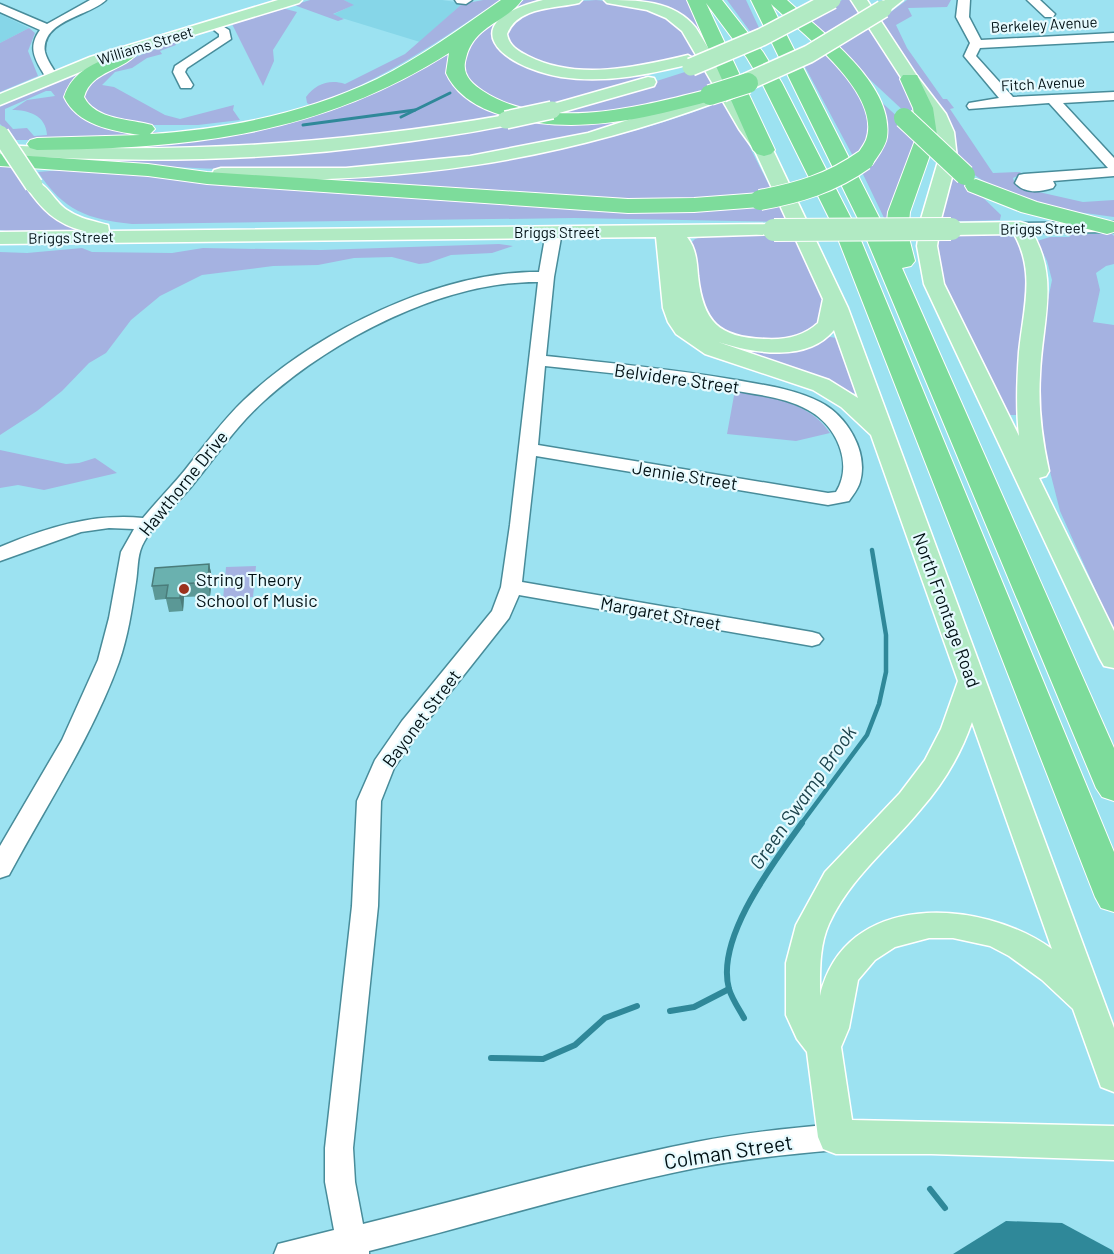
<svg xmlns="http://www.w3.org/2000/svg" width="1114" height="1254" viewBox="0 0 1114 1254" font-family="Barlow,sans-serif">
	<rect width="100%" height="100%" fill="#9ce2f1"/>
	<!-- built -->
	<g fill="#86d6e8">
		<path d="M344,0H442L463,3L420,42L332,15L353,5Z"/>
		<path d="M0,14L23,25L29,28L0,43Z"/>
	</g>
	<!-- green -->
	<g fill="#a5b2e1" fill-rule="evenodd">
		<path d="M310,0H344L354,5L333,14L344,19L338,21L294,5Z"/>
		<path d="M483,0H500C438,41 382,82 310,105L307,103L306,97C316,84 329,79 345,84L405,54L462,4Z"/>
		<path d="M524,0H556L545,2L494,33L495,43L501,52L533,68L639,73L647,77L521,112L496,103L462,75C462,68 461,59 464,52C473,29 504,12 524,0Z"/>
		<path d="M596,0L633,4L680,24L700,54C651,68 570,84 524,58C516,54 510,44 504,38L509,23C537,6 564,2 596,0Z"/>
		<path d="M631,0H689L702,34L697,35L648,3Z"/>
		<path d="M727,0H746L760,30L752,34Z"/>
		<path d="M842,0H852L863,15L826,38L808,20Z"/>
		<path d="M907,0H951L947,7L908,8L912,16L896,25L907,48L943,99H947L954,108L950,109L993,173L1020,172L1022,174L1013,178L1015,184L1021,188L1083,202L1114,200V217L1048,208L999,192L966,169L952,155L877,22Z"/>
		<path d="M282,8L297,12L273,50L274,61L263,86L232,24Z"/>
		<path d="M870,27L906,83L922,128L836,48Z"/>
		<path d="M29,28L35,33L28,51L38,76L0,92V43Z"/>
		<path d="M174,42L176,45L160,51L162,54L147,58L132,68L115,72L102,85L114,87L165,115L180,119L234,105L233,110L240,120L198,125H152L109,119L85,103L82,91L108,68Z"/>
		<path d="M438,54L452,56C442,96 478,103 508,115L330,142L115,151L69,145L300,119L339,108L378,90Z"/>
		<path d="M826,54L858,88L874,133L854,158L804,65Z"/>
		<path d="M96,64L72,104L142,131L168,133L59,140H16L9,130H6L0,124V105ZM46,91H51L55,96L27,100L12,110C28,110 46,115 47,135L34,136L27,128L13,129L5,120V109Z"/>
		<path d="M707,65L721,88L640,109L557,116L559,112Z"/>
		<path d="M878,99L923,140L886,222L861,170C889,146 896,133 878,99Z"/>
		<path d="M726,100L774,195L676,203L299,180C449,171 586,155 726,100Z"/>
		<path d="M618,118L627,125C535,145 442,165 348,169C250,173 153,166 56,160L57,157L158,160L207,158L516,122Z"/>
		<path d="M0,165L14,166C41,208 48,222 99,232H12L0,230Z"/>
		<path d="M952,168L1001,215L1000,220L935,222Z"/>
		<path d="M61,170L561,206L778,201L789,222L574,218L132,224C87,219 64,211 38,172Z"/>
		<path d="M950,234H1005L1016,238L1019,244L1028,273L1018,415H1007L938,274L932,238Z"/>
		<path d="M1068,234H1112L1114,236V264L1106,266L1096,273L1100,290L1093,322L1114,325V631L1060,511L1042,440L1036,382L1042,329L1052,280L1047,261L1037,241L1050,237H1070Z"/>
		<path d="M776,235L798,239L824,301V322L794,339L755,341L724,332L705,318L690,244L695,239L704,236Z"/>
		<path d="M499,244L513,246L492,253L451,255L428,263L419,264L392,257L354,258L318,265L273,266L202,275L160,296L131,320L106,353L89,363L62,391L37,411L0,435V252L27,253L82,248L92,252L172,253L203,248L321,250Z"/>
		<path d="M686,312L736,346L825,336L836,338L843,351L857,393L848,394L714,344Z"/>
		<path d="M735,390C769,397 810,402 830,433L796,441L727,434Z"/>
		<path d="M0,450L66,464L79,463L95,458L117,473L44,490L18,485L0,488Z"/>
		<path d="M256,566L253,597L223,599L226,567Z"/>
	</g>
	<!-- water -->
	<path fill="#2f8899" d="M1006,1221L1062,1223L1112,1250L1114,1254H953Z"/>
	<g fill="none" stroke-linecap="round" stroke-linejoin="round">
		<!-- stream-far2 -->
		<g stroke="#2f8899" stroke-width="3">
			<path d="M401,117L450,93"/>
			<path d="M303,125L415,110"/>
		</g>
		<!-- stream-far1 -->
		<path stroke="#2f8899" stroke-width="4.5" d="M801,824L867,735L879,704L886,672V635L872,550"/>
		<!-- stream -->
		<g stroke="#2f8899" stroke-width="6">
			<path d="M670,1011L694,1007L729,989"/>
			<path d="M744,1018C739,1009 732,999 729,989C715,938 774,862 802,823"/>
			<path d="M491,1058L543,1059L575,1045L605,1018L637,1006"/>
			<path d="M930,1189L945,1208"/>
		</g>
		<!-- minor casing -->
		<g stroke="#488c9a" stroke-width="3">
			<g id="minor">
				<path d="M90,0H106C90,16 41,20 45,52C47,61 54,69 58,77L52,81C46,79 45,76 42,71C33,56 29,45 40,30L0,12V4L47,24Z"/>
				<path d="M455,0H472L466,4L457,3Z"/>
				<path d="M958,0H970L969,17L981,40L1114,33V41L980,48L976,56L1013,97L1114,92V100L1063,103L1114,158V176L1053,181L1055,185L1053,188C1039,192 1026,194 1015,183L1019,175L1024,174L1108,168L1049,103L969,109L967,106L969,103L999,98L964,56L970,43L956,17Z"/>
				<path d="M1027,0H1040L1055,14L1053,17H1045Z"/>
				<path d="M214,21L229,30L231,39L187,68L185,72L193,85L191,88H181L173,72L175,66L219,37V34L208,25Z"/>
				<path d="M1114,222V232L1020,233L1012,228L1020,223Z"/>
				<path d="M554,227L562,232L554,277L546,356C610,363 673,369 736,380C764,385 795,389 820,402C846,415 869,451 860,482C858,489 853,495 849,501L828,505L536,456L522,582L812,632L819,634L823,639L819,644L812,646L519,595L509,618L418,733L394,768L381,801L378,906L353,1148L355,1182L363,1224C474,1197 583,1164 696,1142C742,1133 789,1128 836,1124L846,1128L850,1137L846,1146L836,1150C789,1154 742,1159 696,1168C585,1190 478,1224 369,1251V1254H274L278,1244L334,1230L325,1182V1148L352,906L357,801L375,760L402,721L492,611L501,587L510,525L538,282C444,281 333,339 264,401C236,426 215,458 191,487C175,506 152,524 142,546C137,557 138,570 136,582C132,609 128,636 119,662C92,737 47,804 9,875L0,878V846L62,740L98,660L109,618L121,552L134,529L109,528L81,532L0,561V547C45,528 93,513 143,518C157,501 172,486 185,470C204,446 222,421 244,400C316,332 439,271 539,272L546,232ZM545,366C609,373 674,379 737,391C761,395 787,398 808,410C836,425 854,463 836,492L828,493L538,445Z"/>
			</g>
		</g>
		<!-- major casing -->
		<g stroke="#fff" stroke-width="3">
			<g id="major">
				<path d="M278,0H302L299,3L102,63L0,105V94L90,57Z"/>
				<path d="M543,0H582L579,3C555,9 518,6 507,34C509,46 518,51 528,56C577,81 638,67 688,55L696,60L694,63C651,74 606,84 561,77C498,66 453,22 543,0Z"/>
				<path d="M604,0C637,0 674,0 696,28L756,127L773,150L848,308L1114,1028V1092L1101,1087L1073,1009L1042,980L1009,956L990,946L953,938H929L895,947L875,960L858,980L849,1028L841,1047L852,1120L1114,1126V1160L931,1154H836L823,1149L818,1137L807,1052L797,1039L786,1015V963L796,925L825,872L900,793L925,760L941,729L958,681L871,435L841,407L813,390L705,354L676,334L668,322L663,308L656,237L0,244V232L84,231C56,224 41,209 25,185L27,181C45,177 53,201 67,210C80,219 94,221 108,225L109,231L774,224L781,226L784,230L781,234L687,237C696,248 697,262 698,276C703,322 719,338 766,339C785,340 804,336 818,323L823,299L755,151L739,129L682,31L666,18L647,10L607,3ZM834,330L858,398L829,380L718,342C753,353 807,363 834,330ZM972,722L1052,949C981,898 844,890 820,996C820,972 819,946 829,924C850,878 890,847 921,809C943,784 961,754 972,722Z"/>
				<path d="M851,0H867L917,76L946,114L954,132L957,158L941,219L937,246L944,284L1019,436C1016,408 1017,380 1019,352C1023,311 1036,272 1014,234L951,235L944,233L941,229L944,225L951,223L1020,222L1027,224C1062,275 1042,318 1040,375C1038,408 1042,439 1049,471L1046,476L1039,478L1114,631V668L1104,666L1100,659L924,284L917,246L921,219L939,158L936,132L929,115L902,79Z"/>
				<path d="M885,0H903L888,12H878L875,9Z"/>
				<path d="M648,77L654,78L656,82L654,86L552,115L546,114L543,110L546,106Z"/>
				<path d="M711,93L717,94L720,98L717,102C548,164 400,183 221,180L214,178L212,174L214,170L221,168H346L470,156L588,133Z"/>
				<path d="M506,115L512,116L515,120L512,124C477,132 440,137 404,142C270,162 135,163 0,155V145C174,154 335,145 506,115Z"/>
			</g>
		</g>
		<!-- highway casing -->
		<g stroke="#fff" stroke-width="2">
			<g id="highway">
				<path d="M501,0H522C506,23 474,25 466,58C461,74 471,83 483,91C547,133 642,106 710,89L717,91L720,95L717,99C645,119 568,138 495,113C475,106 455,93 446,73L449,53C318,136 188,149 37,150L30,148L27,144L30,140L37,138L140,135C112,131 77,125 64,97C72,72 91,66 112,55C122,50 126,43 138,46L140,50C125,72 92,69 84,97C95,120 131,119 152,125L155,129L150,134C228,129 306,113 377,79C421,57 461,28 501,0Z"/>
				<path d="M687,0H722L763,52L782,83L855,226L1114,852V912L1101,908L1095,897L833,226L762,83L747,58L706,3L775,150L771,154L764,156L757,154L753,150Z"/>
				<path d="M751,0H787C822,33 894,83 887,137C886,146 877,157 872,165L864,166L856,165L853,160C857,154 863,147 866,140C883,93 800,32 771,4L886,231L888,212L917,135L913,108L900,79L903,75H917L933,108L937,135L910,212L908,234L915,261L911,266L902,268L1114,748V801L1102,797L1096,788L859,221Z"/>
				<path d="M0,154L148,164L207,172L628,199L694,198L760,193L768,195L771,200L768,205L760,207L694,212L628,213L207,184L148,176L0,166Z"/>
				<path d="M976,179L1037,202L1114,222V232L1107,234L1021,212L968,191L965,186L968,181Z"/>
			</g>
		</g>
		<!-- minor -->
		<use href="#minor" fill="#fff" fill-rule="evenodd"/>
		<!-- major -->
		<use href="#major" fill="#b1eac3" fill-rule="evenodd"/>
		<!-- highway -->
		<use href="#highway" fill="#7ddc9b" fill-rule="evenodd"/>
		<!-- major-bridge-far1 casing -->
		<g stroke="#fff" stroke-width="20" stroke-linecap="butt">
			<g id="major-bridge-far1">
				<path d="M691,67L762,37L832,0"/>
				<path d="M722,93L809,54L883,9"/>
				<path d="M506,120L552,110"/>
				<path d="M0,134L34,185"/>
			</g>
		</g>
		<!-- major-bridge casing -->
		<g stroke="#fff" stroke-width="24" stroke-linecap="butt">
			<path id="major-bridge" d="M774,230L951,229"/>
		</g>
		<!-- highway-bridge casing -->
		<g stroke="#fff" stroke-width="22" stroke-linecap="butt">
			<g id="highway-bridge">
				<path d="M710,95L748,83"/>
				<path d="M904,118L965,175"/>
				<path d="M760,200C798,193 832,183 864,160"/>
			</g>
		</g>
		<!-- major-bridge-far1 -->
		<use href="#major-bridge-far1" stroke="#b1eac3" stroke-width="17"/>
		<!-- major-bridge -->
		<use href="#major-bridge" stroke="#b1eac3" stroke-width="22"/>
		<!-- highway-bridge -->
		<use href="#highway-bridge" stroke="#7ddc9b" stroke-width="20"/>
	</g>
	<!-- wall -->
	<path fill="#5b9896" d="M209,564L212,577L210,596L184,597L183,611L169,612L166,599L155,600L152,586Z"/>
	<!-- shaded-wall -->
	<g fill="#4a7c7a">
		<path d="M209,564L212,577L210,596L208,582Z"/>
		<path d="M181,584L184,597L183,611L180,598Z"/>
	</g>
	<!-- building -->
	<path fill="#6ab1af" stroke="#4a7c7a" stroke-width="1.5" d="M209,564L208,582L181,584L180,598H166L168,585L152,586L155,568Z"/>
	<!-- markers -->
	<circle fill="#9b321d" stroke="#e6fafe" stroke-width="2" cx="184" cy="589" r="6"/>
	<g text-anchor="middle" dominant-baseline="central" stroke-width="4.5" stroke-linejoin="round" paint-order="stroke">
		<!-- far-street labels -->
		<g font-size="15" fill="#001014" stroke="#e6fafe">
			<text transform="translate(1044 24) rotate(-3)">Berkeley Avenue</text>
			<text transform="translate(145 45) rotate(-17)">Williams Street</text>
			<text transform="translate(1043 83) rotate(-3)">Fitch Avenue</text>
			<text transform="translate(1043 228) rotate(-1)">Briggs Street</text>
			<text x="557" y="232">Briggs Street</text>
			<text transform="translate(71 237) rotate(-1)">Briggs Street</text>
		</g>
		<!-- street labels -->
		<g font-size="18" fill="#001014" stroke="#e6fafe">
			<text transform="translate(677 378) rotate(8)">Belvidere Street</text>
			<text transform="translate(685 475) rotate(9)">Jennie Street</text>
			<text transform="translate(183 483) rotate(-51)">Hawthorne Drive</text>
			<text transform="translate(947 610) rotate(70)">North Frontage Road</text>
			<text transform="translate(661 613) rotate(10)">Margaret Street</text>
			<text transform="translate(421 718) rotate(-53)">Bayonet Street</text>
		</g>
		<!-- poi labels -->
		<g font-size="18" fill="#001014" stroke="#e6fafe" text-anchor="start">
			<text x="196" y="579">String Theory<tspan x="196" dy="21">School of Music</tspan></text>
		</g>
		<!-- water labels -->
		<g font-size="20" font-style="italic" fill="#1d444d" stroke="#e6fafe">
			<text transform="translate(802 797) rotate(-55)">Green Swamp Brook</text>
		</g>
		<!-- near-street labels -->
		<g font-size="21" fill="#001014" stroke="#e6fafe">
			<text transform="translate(728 1151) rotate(-9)">Colman Street</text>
		</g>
	</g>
</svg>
